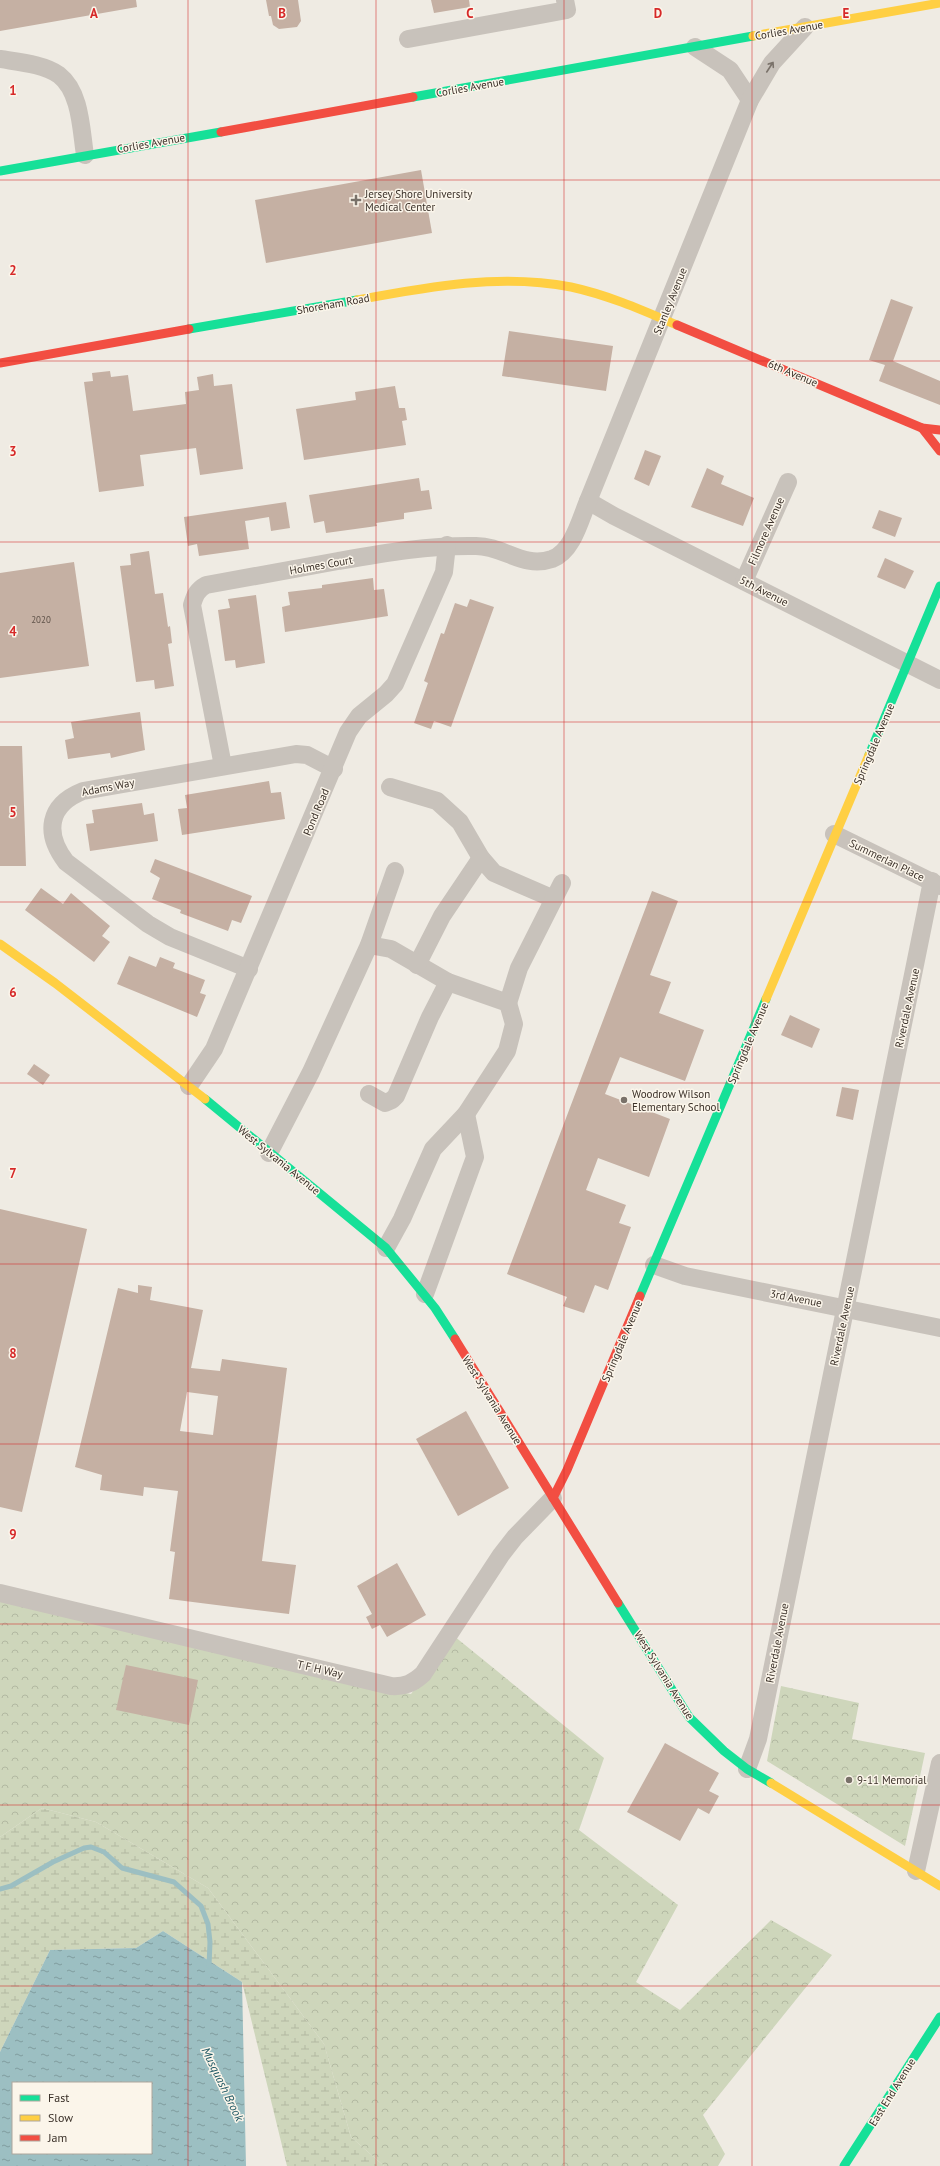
<svg xmlns="http://www.w3.org/2000/svg" width="940" height="2166" viewBox="0 0 940 2166" font-family="'PT Sans',sans-serif">
	<defs>
		<pattern id="forest-crowns" width="20" height="18" patternUnits="userSpaceOnUse"><rect width="20" height="18" fill="#ced6bb"/><path d="M2 6a3 3 0 1 1 6 0M12 15a3 3 0 1 1 6 0" fill="none" stroke="#b2b8a1"/></pattern>
		<pattern id="wetland-marsh" width="20" height="14" patternUnits="userSpaceOnUse"><rect width="20" height="14" fill="#ced6bb"/><path d="M1 5h8M5 5V1M11 12h8M15 12V8" fill="none" stroke="#b2b8a1"/></pattern>
		<pattern id="water-ripples" width="26" height="14" patternUnits="userSpaceOnUse"><rect width="26" height="14" fill="#9cbfc2"/><path d="M2 4q2-2 4 0t4 0M15 11q2-2 4 0t4 0" fill="none" stroke="#809c9e"/></pattern>
	</defs>
	<rect width="100%" height="100%" fill="#efebe3"/>
	<!-- forest -->
	<g fill="url(#forest-crowns)">
		<path d="M0,1600L291,1669L411,1694L454,1636L604,1758L579,1830L678,1905L636,1982L680,2010L771,1920L832,1955L703,2115L725,2154L718,2166H384L351,2137L324,2044L208,1888L96,1822L42,1808L0,1837Z"/>
		<path d="M781,1686L859,1703L852,1739L925,1753L905,1846L767,1761Z"/>
	</g>
	<!-- wetland -->
	<path fill="url(#wetland-marsh)" d="M42,1808L96,1822L208,1888L324,2044L351,2137L384,2166H287L242,1982L163,1931L136,1948L50,1950L0,2052V1837Z"/>
	<!-- water -->
	<path fill="url(#water-ripples)" fill-rule="evenodd" d="M163,1931L242,1982L246,2166H0V2052L50,1950L136,1948ZM13,2083H151V2153H13Z"/>
	<g fill="none" stroke-linecap="round" stroke-linejoin="round">
		<!-- stream -->
		<path stroke="#9cbfc2" stroke-width="5" d="M0,1889L11,1886L53,1862L84,1848L91,1847L104,1852L122,1868L174,1882L201,1906L208,1924L210,1942L209,1966"/>
	</g>
	<!-- building -->
	<g fill="#c5b0a3" fill-rule="evenodd">
		<path d="M0,0H136L137,7L0,31Z"/>
		<path d="M266,0H298L301,21L297,27L279,29L273,25L271,16H269Z"/>
		<path d="M431,0H469L470,7L434,13Z"/>
		<path d="M421,170L432,233L266,263L255,200Z"/>
		<path d="M891,299L913,307L893,361L940,381V405L879,381L885,365L869,360Z"/>
		<path d="M509,331L613,346L606,391L502,376Z"/>
		<path d="M110,371L111,377L128,375L133,411L186,404L185,392L199,390L197,377L213,374L214,386L232,384L243,469L200,475L196,448L140,455L144,486L99,492L84,382L93,381L92,373Z"/>
		<path d="M395,386L399,408H405L407,420L402,421L406,445L304,460L296,409L356,400L355,392Z"/>
		<path d="M645,450L661,456L649,486L634,479Z"/>
		<path d="M707,468L724,476L721,484L754,498L743,526L691,507Z"/>
		<path d="M419,478L421,491L429,490L432,509L404,513V519L376,523L377,526L326,533L324,521L314,523L309,495Z"/>
		<path d="M286,502L290,528L271,531L269,517L245,521L249,549L199,556L197,544L188,546L184,517Z"/>
		<path d="M879,510L902,518L895,537L872,528Z"/>
		<path d="M149,551L155,594L163,593L168,627L170,626L172,643L168,644L174,686L155,689L154,680L136,682L120,566L131,565L130,554Z"/>
		<path d="M885,558L914,571L905,589L877,577Z"/>
		<path d="M74,562L89,666L0,678V573Z"/>
		<path d="M373,578L374,590L384,589L388,616L285,632L282,607L290,605L288,592L322,588V585Z"/>
		<path d="M256,595L265,663L236,668L235,660L225,661L218,610L230,608L228,599Z"/>
		<path d="M470,599L494,607L451,727L434,721L431,729L414,723L428,683L424,681L441,633L444,634L455,603L467,607Z"/>
		<path d="M140,712L145,750L111,758L110,753L68,759L65,740L74,738L71,722Z"/>
		<path d="M0,746H22L26,866H0Z"/>
		<path d="M269,781L271,793L281,792L285,819L182,835L178,809L187,808L185,795Z"/>
		<path d="M142,803L144,815L154,813L158,841L90,851L86,824L94,823L92,810Z"/>
		<path d="M155,859L252,896L241,923L232,920L228,931L180,913L181,910L152,899L160,878L150,872Z"/>
		<path d="M41,888L63,904L71,893L110,926L102,936L110,942L94,962L25,910Z"/>
		<path d="M652,891L678,901L650,975L671,982L659,1013L704,1030L685,1081L620,1057L605,1094L670,1119L649,1177L598,1158L586,1190L626,1205L619,1223L631,1227L608,1290L595,1285L584,1313L563,1306L567,1297L507,1274Z"/>
		<path d="M129,956L156,967L160,957L175,963L173,968L205,980L200,993L206,995L197,1017L117,984Z"/>
		<path d="M790,1015L820,1029L812,1048L781,1035Z"/>
		<path d="M34,1064L50,1075L43,1085L27,1074Z"/>
		<path d="M842,1087L859,1090L853,1120L836,1116Z"/>
		<path d="M0,1209L87,1229L22,1512L0,1507Z"/>
		<path d="M138,1285L152,1287L150,1300L203,1310L191,1368L220,1371L222,1359L287,1368L262,1561L296,1565L289,1614L169,1599L175,1552L170,1551L178,1491L144,1487L143,1496L100,1490L102,1475L75,1467L118,1288L138,1293ZM187,1392L218,1396L213,1435L180,1431Z"/>
		<path d="M466,1411L509,1488L458,1516L416,1439Z"/>
		<path d="M397,1563L426,1615L387,1637L380,1625L372,1629L366,1617L372,1614L357,1586Z"/>
		<path d="M126,1665L198,1680L189,1725L116,1710Z"/>
		<path d="M665,1743L719,1773L709,1791L719,1796L709,1814L698,1808L680,1841L627,1812Z"/>
	</g>
	<g fill="none" stroke-linecap="round" stroke-linejoin="round">
		<!-- street -->
		<g stroke="#c8c2bb" stroke-width="18">
			<path d="M408,39L567,10L565,0"/>
			<path d="M695,47L730,70L750,100"/>
			<path d="M0,59C18,62 44,64 59,75C81,92 81,130 85,155"/>
			<path d="M588,501L614,516L940,680"/>
			<path d="M744,581L788,482"/>
			<path d="M223,766L192,605C195,595 197,590 206,585C250,577 294,569 338,561C384,553 429,545 476,546C504,546 523,569 552,559C573,551 580,520 588,501L750,100L772,63L805,27"/>
			<path d="M390,787L437,801L460,822L481,858L494,873L554,899"/>
			<path d="M834,834L940,886"/>
			<path d="M369,945L391,949L448,982L508,1003L514,1024L507,1051L466,1114L433,1149L402,1219L386,1248"/>
			<path d="M417,965L442,916L481,858"/>
			<path d="M249,969L170,937L148,924L66,862C44,833 48,805 83,791L296,754L307,755L334,769"/>
			<path d="M508,1003L519,968L562,883"/>
			<path d="M189,1086L214,1049L348,732L359,716L386,694L395,684L444,572L447,545"/>
			<path d="M369,1094L385,1103L392,1100L396,1096L430,1017L448,982"/>
			<path d="M269,1153L311,1072L369,945L395,871"/>
			<path d="M654,1265L685,1276L940,1328"/>
			<path d="M425,1294L475,1157L466,1114"/>
			<path d="M0,1593L391,1686C405,1687 413,1683 423,1674L501,1555L515,1537L553,1498"/>
			<path d="M747,1769L758,1739L932,881"/>
			<path d="M916,1871L940,1763"/>
		</g>
		<!-- fast -->
		<g stroke="#16e098" stroke-width="9">
			<path d="M413,97L753,36"/>
			<path d="M0,171L221,132"/>
			<path d="M189,329L357,300"/>
			<path d="M869,755L940,586"/>
			<path d="M205,1099L386,1248L435,1308L455,1339"/>
			<path d="M640,1296L766,999"/>
			<path d="M618,1603L689,1717L724,1751L747,1769L771,1783"/>
			<path d="M844,2166L940,2017"/>
		</g>
		<!-- slow -->
		<g stroke="#ffcf43" stroke-width="9">
			<path d="M753,36L940,3"/>
			<path d="M357,300C427,287 500,273 571,287C608,295 642,310 677,325"/>
			<path d="M0,944L55,983L205,1099"/>
			<path d="M766,999L869,755"/>
			<path d="M771,1783L940,1886"/>
		</g>
		<!-- jam -->
		<g stroke="#f24e42" stroke-width="9">
			<path d="M221,132L413,97"/>
			<path d="M677,325L922,428L940,430"/>
			<path d="M0,363L189,329"/>
			<path d="M922,428L940,451"/>
			<path d="M455,1339L618,1603"/>
			<path d="M553,1498L567,1470L640,1296"/>
		</g>
	</g>
	<!-- one-way arrows -->
	<defs><path id="oneway-shaft" d="M-6 0H5M1.5-3L5.5 0L1.5 3" fill="none" stroke-width="1.6" stroke-linecap="round" stroke-linejoin="round"/></defs>
	<use stroke="#7a726a" href="#oneway-shaft" transform="translate(770 67) rotate(-57)"/>
	<!-- grid -->
	<path fill="none" stroke="#d62828" stroke-width="1" stroke-opacity="0.55" d="M188,0V2166M376,0V2166M564,0V2166M752,0V2166M0,180H940M0,361H940M0,542H940M0,722H940M0,902H940M0,1083H940M0,1264H940M0,1444H940M0,1624H940M0,1805H940M0,1986H940"/>
	<!-- markers -->
	<g fill="#797169" stroke="#fbf5ea" stroke-width="1.5">
		<path d="M354 194h4v4h4v4h-4v4h-4v-4h-4v-4h4z"/>
		<circle cx="624" cy="1100" r="4"/>
		<circle cx="849" cy="1780" r="4"/>
	</g>
	<g text-anchor="middle" dominant-baseline="central" stroke-width="3" stroke-linejoin="round" paint-order="stroke">
		<!-- number labels -->
		<g font-size="9" fill="#5d5047">
			<text x="41" y="619">2020</text>
		</g>
		<!-- street labels -->
		<g font-size="11" fill="#3a3028" stroke="#fbf5ea">
			<text transform="translate(789 30) rotate(-10)">Corlies Avenue</text>
			<text transform="translate(470 87) rotate(-10)">Corlies Avenue</text>
			<text transform="translate(151 143) rotate(-10)">Corlies Avenue</text>
			<text transform="translate(670 301) rotate(-68)">Stanley Avenue</text>
			<text transform="translate(333 304) rotate(-10)">Shoreham Road</text>
			<text transform="translate(793 373) rotate(23)">6th Avenue</text>
			<text transform="translate(766 531) rotate(-66)">Filmore Avenue</text>
			<text transform="translate(321 565) rotate(-10)">Holmes Court</text>
			<text transform="translate(764 591) rotate(27)">5th Avenue</text>
			<text transform="translate(874 744) rotate(-67)">Springdale Avenue</text>
			<text transform="translate(108 787) rotate(-11)">Adams Way</text>
			<text transform="translate(316 812) rotate(-67)">Pond Road</text>
			<text transform="translate(887 860) rotate(26)">Summerlan Place</text>
			<text transform="translate(907 1008) rotate(-78)">Riverdale Avenue</text>
			<text transform="translate(748 1043) rotate(-67)">Springdale Avenue</text>
			<text transform="translate(279 1160) rotate(39)">West Sylvania Avenue</text>
			<text transform="translate(796 1298) rotate(11)">3rd Avenue</text>
			<text transform="translate(842 1326) rotate(-78)">Riverdale Avenue</text>
			<text transform="translate(622 1341) rotate(-67)">Springdale Avenue</text>
			<text transform="translate(492 1400) rotate(58)">West Sylvania Avenue</text>
			<text transform="translate(777 1643) rotate(-79)">Riverdale Avenue</text>
			<text transform="translate(320 1669) rotate(13)">T F H Way</text>
			<text transform="translate(664 1675) rotate(58)">West Sylvania Avenue</text>
			<text transform="translate(892 2092) rotate(-58)">East End Avenue</text>
		</g>
		<!-- poi labels -->
		<g font-size="11" fill="#3a3028" stroke="#fbf5ea" text-anchor="start">
			<text x="365" y="194">Jersey Shore University<tspan x="365" dy="13">Medical Center</tspan></text>
			<text x="632" y="1094">Woodrow Wilson<tspan x="632" dy="13">Elementary School</tspan></text>
			<text x="857" y="1780">9-11 Memorial</text>
		</g>
		<!-- water labels -->
		<g font-size="12" font-style="italic" fill="#195460" stroke="#fbf5ea">
			<text transform="translate(223 2084) rotate(64)">Musquash Brook</text>
		</g>
	</g>
	<g font-size="13" text-anchor="middle" font-weight="bold" fill="#d62828" stroke="#fbf5ea" stroke-width="3" stroke-linejoin="round" paint-order="stroke">
		<text x="94" y="18">A</text>
		<text x="282" y="18">B</text>
		<text x="470" y="18">C</text>
		<text x="658" y="18">D</text>
		<text x="846" y="18">E</text>
		<text x="13" y="95">1</text>
		<text x="13" y="275">2</text>
		<text x="13" y="456">3</text>
		<text x="13" y="636">4</text>
		<text x="13" y="817">5</text>
		<text x="13" y="997">6</text>
		<text x="13" y="1178">7</text>
		<text x="13" y="1358">8</text>
		<text x="13" y="1539">9</text>
	</g>
	<!-- legend -->
	<rect x="12" y="2082" width="140" height="72" fill="#fbf5ea" stroke="#aea69c"/>
	<rect x="20" y="2095" width="20" height="6" fill="#16e098" stroke="#aea69c"/>
	<text x="48" y="2102" font-size="12" fill="#3a3028">Fast</text>
	<rect x="20" y="2115" width="20" height="6" fill="#ffcf43" stroke="#aea69c"/>
	<text x="48" y="2122" font-size="12" fill="#3a3028">Slow</text>
	<rect x="20" y="2135" width="20" height="6" fill="#f24e42" stroke="#aea69c"/>
	<text x="48" y="2142" font-size="12" fill="#3a3028">Jam</text>
</svg>
